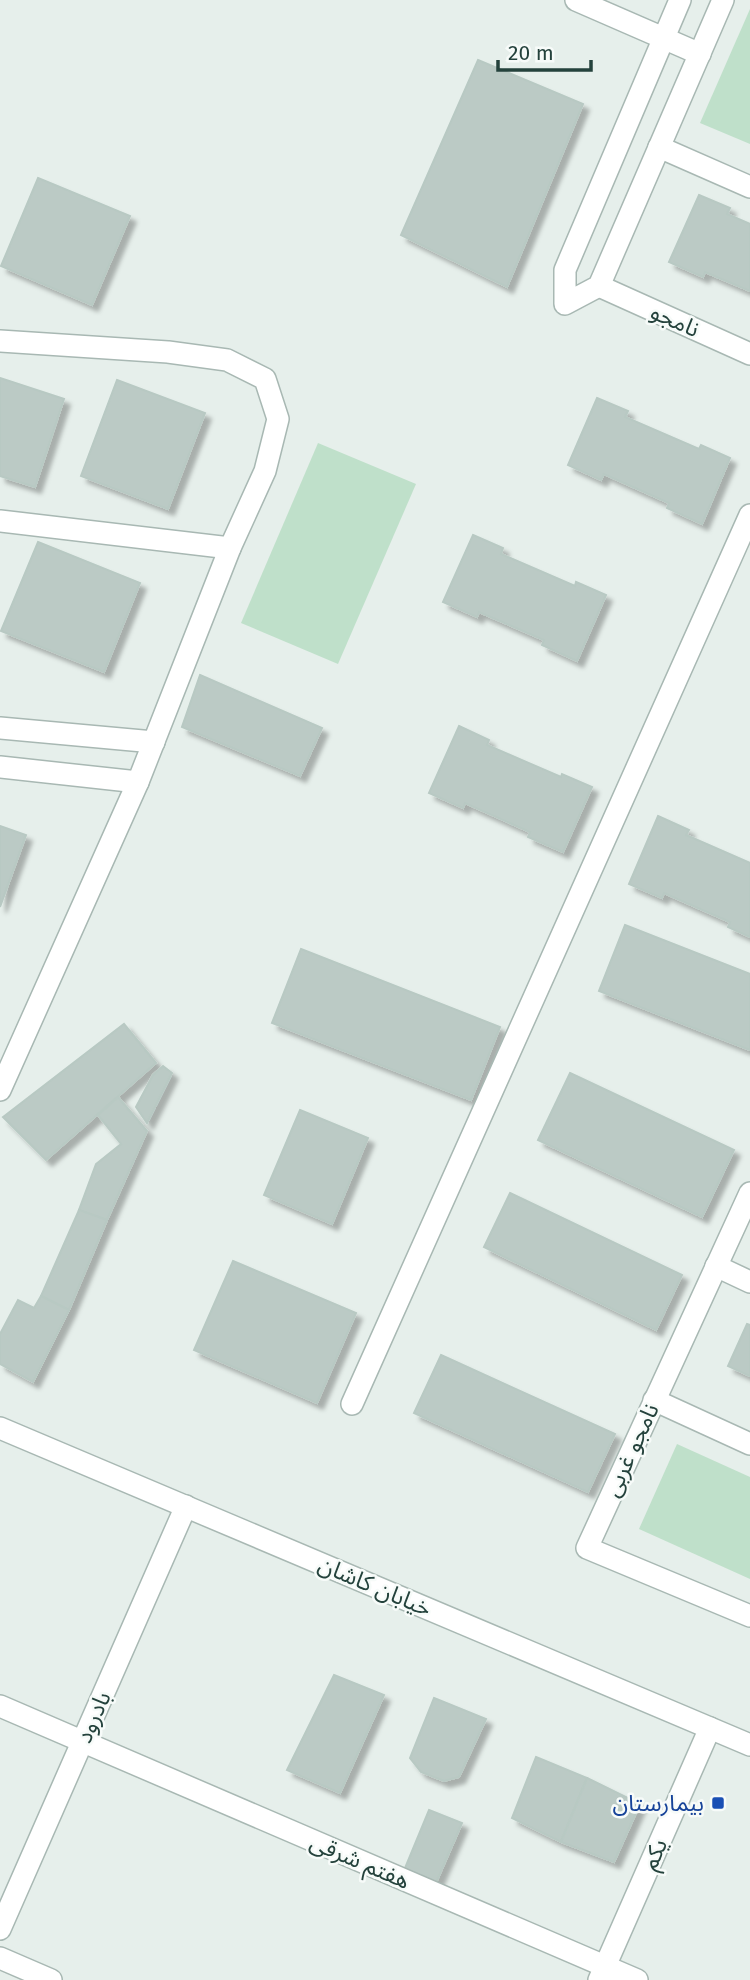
<svg xmlns="http://www.w3.org/2000/svg" width="750" height="1980" viewBox="0 0 750 1980" font-family="'Fira Sans','Noto Sans Arabic',sans-serif">
	<defs>
		<filter id="shadow"><feDropShadow dx="6" dy="6" stdDeviation="2" flood-color="#0004"/></filter>
	</defs>
	<rect width="100%" height="100%" fill="#e6efeb"/>
	<!-- green -->
	<g fill="#bfe0ca">
		<path d="M750,9V144L700,123Z"/>
		<path d="M318,443L416,484L338,664L241,623Z"/>
		<path d="M677,1444L750,1477V1579L639,1529Z"/>
	</g>
	<!-- building -->
	<g fill="#bbcac5" stroke="#b8c9c3" stroke-width="2" filter="url(#shadow)">
		<path d="M478,60L583,104L507,287L401,235Z"/>
		<path d="M38,178L130,216L92,305L1,266Z"/>
		<path d="M699,195L730,208L727,214L750,224V291L705,272L703,277L669,262Z"/>
		<path d="M0,378L64,399L35,487L0,476Z"/>
		<path d="M117,380L205,413L168,509L81,476Z"/>
		<path d="M597,398L628,411L625,417L699,449L701,445L730,458L702,524L667,508L669,503L604,474L601,480L568,465Z"/>
		<path d="M473,535L503,548L501,554L575,586L576,582L606,595L577,661L542,645L544,640L479,612L477,617L443,602Z"/>
		<path d="M38,542L140,583L104,672L1,631Z"/>
		<path d="M200,675L322,728L300,776L182,727Z"/>
		<path d="M459,726L489,740L487,745L561,777L562,774L592,787L563,852L528,837L530,832L465,803L463,808L429,793Z"/>
		<path d="M658,816L689,830L686,835L750,863V937L728,927L730,922L664,893L662,898L629,884Z"/>
		<path d="M0,826L26,835L0,907Z"/>
		<path d="M625,925L750,974V1050L599,991Z"/>
		<path d="M301,949L500,1027L471,1100L272,1023Z"/>
		<path d="M124,1024L156,1063L46,1160L3,1117Z"/>
		<path d="M163,1066L172,1073L147,1123L136,1107L153,1075Z"/>
		<path d="M570,1073L734,1150L702,1217L538,1140Z"/>
		<path d="M118,1097L147,1131L107,1220L79,1210L96,1164L121,1144L98,1115Z"/>
		<path d="M300,1110L368,1138L332,1224L264,1195Z"/>
		<path d="M510,1193L682,1275L656,1330L484,1247Z"/>
		<path d="M79,1210L107,1220L69,1310L41,1296Z"/>
		<path d="M233,1261L356,1313L317,1403L194,1350Z"/>
		<path d="M41,1296L69,1310L33,1382L0,1364V1334L18,1300L34,1308Z"/>
		<path d="M747,1324L750,1325V1376L728,1366Z"/>
		<path d="M441,1355L615,1434L588,1492L414,1413Z"/>
		<path d="M334,1675L384,1695L340,1793L287,1770Z"/>
		<path d="M434,1698L486,1719L459,1777L444,1781L421,1772L410,1758Z"/>
		<path d="M536,1757L587,1778L561,1842L512,1818Z"/>
		<path d="M587,1778L640,1804L614,1862L561,1842Z"/>
		<path d="M429,1810L462,1823L435,1885L403,1873Z"/>
	</g>
	<g fill="none" stroke-linecap="round" stroke-linejoin="round">
		<!-- minor casing -->
		<g stroke="#a8b8b3" stroke-width="24">
			<g id="minor">
				<path d="M576,0L700,54"/>
				<path d="M680,0L565,270V304L599,286L723,0"/>
				<path d="M659,147L750,187"/>
				<path d="M599,286L750,354"/>
				<path d="M0,341L168,352L227,360L265,379L278,419L265,471L230,548L138,782L0,1090"/>
				<path d="M0,521L230,548"/>
				<path d="M0,728L154,742"/>
				<path d="M0,767L138,782"/>
				<path d="M750,1193L587,1548L750,1616"/>
				<path d="M716,1266L750,1282"/>
				<path d="M654,1400L750,1444"/>
				<path d="M352,1404L750,515"/>
				<path d="M0,1706L637,1980"/>
				<path d="M0,1958L51,1980"/>
			</g>
		</g>
		<!-- tertiary casing -->
		<g stroke="#a8b8b3" stroke-width="24">
			<g id="tertiary">
				<path d="M0,1428L750,1745"/>
				<path d="M0,1929L186,1506"/>
				<path d="M599,1980L710,1728"/>
			</g>
		</g>
		<!-- minor -->
		<use href="#minor" stroke="#fff" stroke-width="21"/>
		<!-- tertiary -->
		<use href="#tertiary" stroke="#fff" stroke-width="21"/>
	</g>
	<!-- markers -->
	<rect fill="#1a4fb4" stroke="#f7fbf9" stroke-width="2.5" x="711" y="1796" width="14" height="14" rx="3.5"/>
	<g text-anchor="middle" dominant-baseline="central" stroke-width="5" stroke-linejoin="round" paint-order="stroke">
		<!-- street labels -->
		<g font-size="23" fill="#24423c" stroke="#f7fbf9">
			<text transform="translate(675 320) rotate(24)">نامجو</text>
			<text transform="translate(631 1450) rotate(-65)">نامجو غربی</text>
			<text transform="translate(375 1586) rotate(23)">خیابان کاشان</text>
			<text transform="translate(93 1717) rotate(-66)">بادرود</text>
			<text transform="translate(654 1854) rotate(-66)">یکم</text>
			<text transform="translate(360 1861) rotate(23)">هفتم شرقی</text>
		</g>
		<!-- transit labels -->
		<g font-size="23" fill="#164399" stroke="#f7fbf9" text-anchor="end">
			<text x="704" y="1803">بیمارستان</text>
		</g>
	</g>
	<!-- scale -->
	<path d="M498 60v10h93v-10" fill="none" stroke="#24423c" stroke-width="3.5"/>
	<text x="508" y="60" font-size="21" fill="#24423c" stroke="#f7fbf9" stroke-width="5" paint-order="stroke">20 m</text>
</svg>
